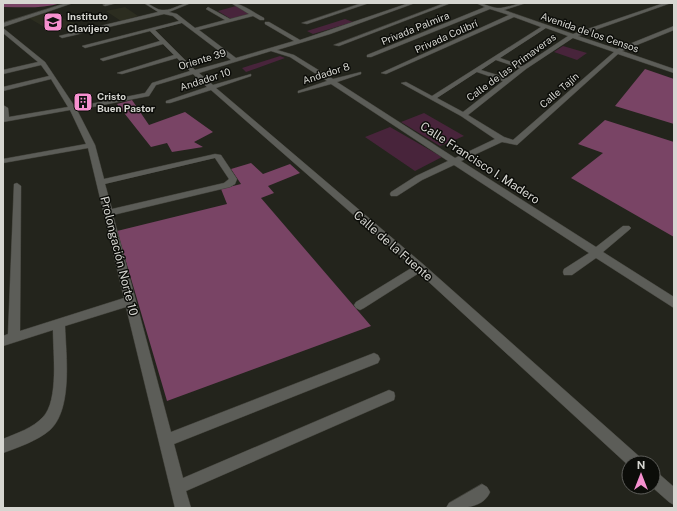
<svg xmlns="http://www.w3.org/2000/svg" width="677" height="511" viewBox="0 0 677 511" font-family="'Public Sans',sans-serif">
	<rect width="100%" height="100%" fill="#23241c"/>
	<!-- built -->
	<g fill="#2c2d20">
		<path d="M125,7L138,16L121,21L106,11Z"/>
		<path d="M47,12L60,17L78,25L51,31L29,18Z"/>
	</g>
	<!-- green -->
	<g fill="#48243b">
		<path d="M236,6L250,14L231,19L218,11Z"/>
		<path d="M345,19L353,22L313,34L307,31Z"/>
		<path d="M563,46L587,53L577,60L554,52Z"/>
		<path d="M280,56L285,58L246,72L242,68Z"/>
		<path d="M424,113L464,136L440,146L401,122Z"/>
		<path d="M390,127L442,157L415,171L365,137Z"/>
	</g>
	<!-- forest -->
	<g fill="#794465">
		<path d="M4,3H61C42,9 23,7 3,7Z"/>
		<path d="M645,69L674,79V124L615,106Z"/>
		<path d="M132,100L149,125L185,112L213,132L194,142L203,147L172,152L167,143L151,147L117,104Z"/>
		<path d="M605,120L674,142V237L571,178L603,153L578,144Z"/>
		<path d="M251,163L263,174L290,164L300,173L268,186L274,193L261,198L371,326L167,401L117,231L227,204L221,189L241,184L231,169Z"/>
	</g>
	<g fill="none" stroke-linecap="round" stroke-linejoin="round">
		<!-- minor casing -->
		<g stroke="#404039" stroke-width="1">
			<g id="minor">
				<path d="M66,3H73L3,27V23Z"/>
				<path d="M108,3H117L105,6L103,5Z"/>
				<path d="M144,3C151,3 156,11 164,10C173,10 181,3 191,3L169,12L177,14L195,28L225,20L206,9L208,7L230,19L249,14L231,3C242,3 254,13 264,18V20H260L253,16L199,30L236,58L294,41L265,24V22H269L300,40L409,3H415L330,34L277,50L294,55L333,79L361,72V74L337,82L455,158L495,139L461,116L401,83L406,82L432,96L541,27L514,17L386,74L381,73L509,15L490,9L371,57H367V55L485,7L476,3C484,3 493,9 501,8C510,7 517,3 526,3L504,10L573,34L664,3H671L578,36L617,49L674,26V30L622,51L674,69V73L618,54L517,145L502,142L461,161L596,247L623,226H629L631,228L629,230L603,252L674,297V308L596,258L572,275H564L563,272L564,269L589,253L454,165L422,180L397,196H391L390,194L391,192L416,176L448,161L331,84L298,93V91L327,81L290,57L271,51L199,73L213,85L251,74V76L216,88L424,265L641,458L643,463H629V466L419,273L364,308L360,310L356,308L354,305L356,302L413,267L211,90L170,103H166V101L207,87L193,74L156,85L149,96L77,110L95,145L104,179L215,154L221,155L237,179L235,184L230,187L113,215L171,432L374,353L378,355L380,359L378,363L174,444L183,478L389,390L394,392L395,396L394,400L186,491L191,508H175L126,307L65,326C66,355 73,409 50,430C37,441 19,447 3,453V439C17,433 33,428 43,417C59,400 53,352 53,330L3,346V336L8,334L14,184L17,183L21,186L20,331L124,298L88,148L3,163V159L86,144L70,110L3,122V105L8,108L9,117L68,107L51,79L3,91V87L49,76L41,65L3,74V70L38,62L3,33V28L45,62L75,107L145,93L152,83L190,71L177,58L122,74L117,73L174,55L163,44L103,61L100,59L160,41L150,31L85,48L82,46L179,21L173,16L164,14L62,38L59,36L158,12ZM182,23L231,60L195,70L155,30ZM546,28L568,36L523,66L500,58ZM573,38L614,52L513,140L504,137L468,115L526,69ZM496,60L520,68L507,78L481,70ZM477,72L503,81L463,112L437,98ZM215,158L229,179L224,183L112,209L105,184Z"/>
				<path d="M362,3H369L307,24L302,23Z"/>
				<path d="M445,3H451L339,46L334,45Z"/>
				<path d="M653,471L658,473L674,487V505L669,502L652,487Z"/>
				<path d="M482,484L487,487L490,492C483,509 461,508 446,508L449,503Z"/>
			</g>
		</g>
		<!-- minor -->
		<use href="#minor" fill="#5c5d58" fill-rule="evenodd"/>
	</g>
	<!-- icons -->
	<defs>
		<g id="school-square" transform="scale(1)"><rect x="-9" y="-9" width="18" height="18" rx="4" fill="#f690cf" stroke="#0c0d09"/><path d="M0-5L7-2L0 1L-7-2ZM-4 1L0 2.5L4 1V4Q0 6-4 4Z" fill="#111"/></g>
		<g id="building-square" transform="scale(1)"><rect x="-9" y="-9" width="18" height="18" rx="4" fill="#f690cf" stroke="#0c0d09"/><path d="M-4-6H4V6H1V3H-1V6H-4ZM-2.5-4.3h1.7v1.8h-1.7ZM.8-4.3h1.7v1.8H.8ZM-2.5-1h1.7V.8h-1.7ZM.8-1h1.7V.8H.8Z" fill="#111"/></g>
	</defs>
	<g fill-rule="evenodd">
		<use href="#school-square" x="53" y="22"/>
		<use href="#building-square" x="83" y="102"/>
	</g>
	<g text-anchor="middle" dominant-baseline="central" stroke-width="3" stroke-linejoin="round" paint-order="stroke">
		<!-- far-poi labels -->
		<g font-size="10" font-weight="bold" fill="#d6d6d1" stroke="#0c0d09" text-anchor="start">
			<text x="67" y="16">Instituto<tspan x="67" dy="12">Clavijero</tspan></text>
			<text x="97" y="96">Cristo<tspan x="97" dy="12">Buen Pastor</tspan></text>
		</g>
		<!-- far-street labels -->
		<g font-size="10" fill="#d6d6d1" stroke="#0c0d09">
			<text transform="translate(415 28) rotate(-22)">Privada Palmira</text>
			<text transform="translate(590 32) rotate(19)">Avenida de los Censos</text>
			<text transform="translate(446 36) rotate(-24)">Privada Colibrí</text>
			<text transform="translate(202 59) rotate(-17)">Oriente 39</text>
			<text transform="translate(511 67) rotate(-36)">Calle de las Primaveras</text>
			<text transform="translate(326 73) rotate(-18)">Andador 8</text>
			<text transform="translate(205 79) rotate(-18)">Andador 10</text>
			<text transform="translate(559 90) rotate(-41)">Calle Tajín</text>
		</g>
		<!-- street labels -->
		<g font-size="12" fill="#d6d6d1" stroke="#0c0d09">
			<text transform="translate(480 163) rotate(33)">Calle Francisco I. Madero</text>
			<text transform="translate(393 246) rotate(41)">Calle de la Fuente</text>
			<text transform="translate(119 256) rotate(76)">Prolongación Norte 10</text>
		</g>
	</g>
	<!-- border -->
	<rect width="677" height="511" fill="none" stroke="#d6d6d1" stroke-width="8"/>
	<!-- north arrow -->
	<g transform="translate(641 475)"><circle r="19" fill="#0c0d09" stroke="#5d5d59"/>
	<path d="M0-3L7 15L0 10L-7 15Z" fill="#f690cf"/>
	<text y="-6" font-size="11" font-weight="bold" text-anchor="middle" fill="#d6d6d1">N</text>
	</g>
</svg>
